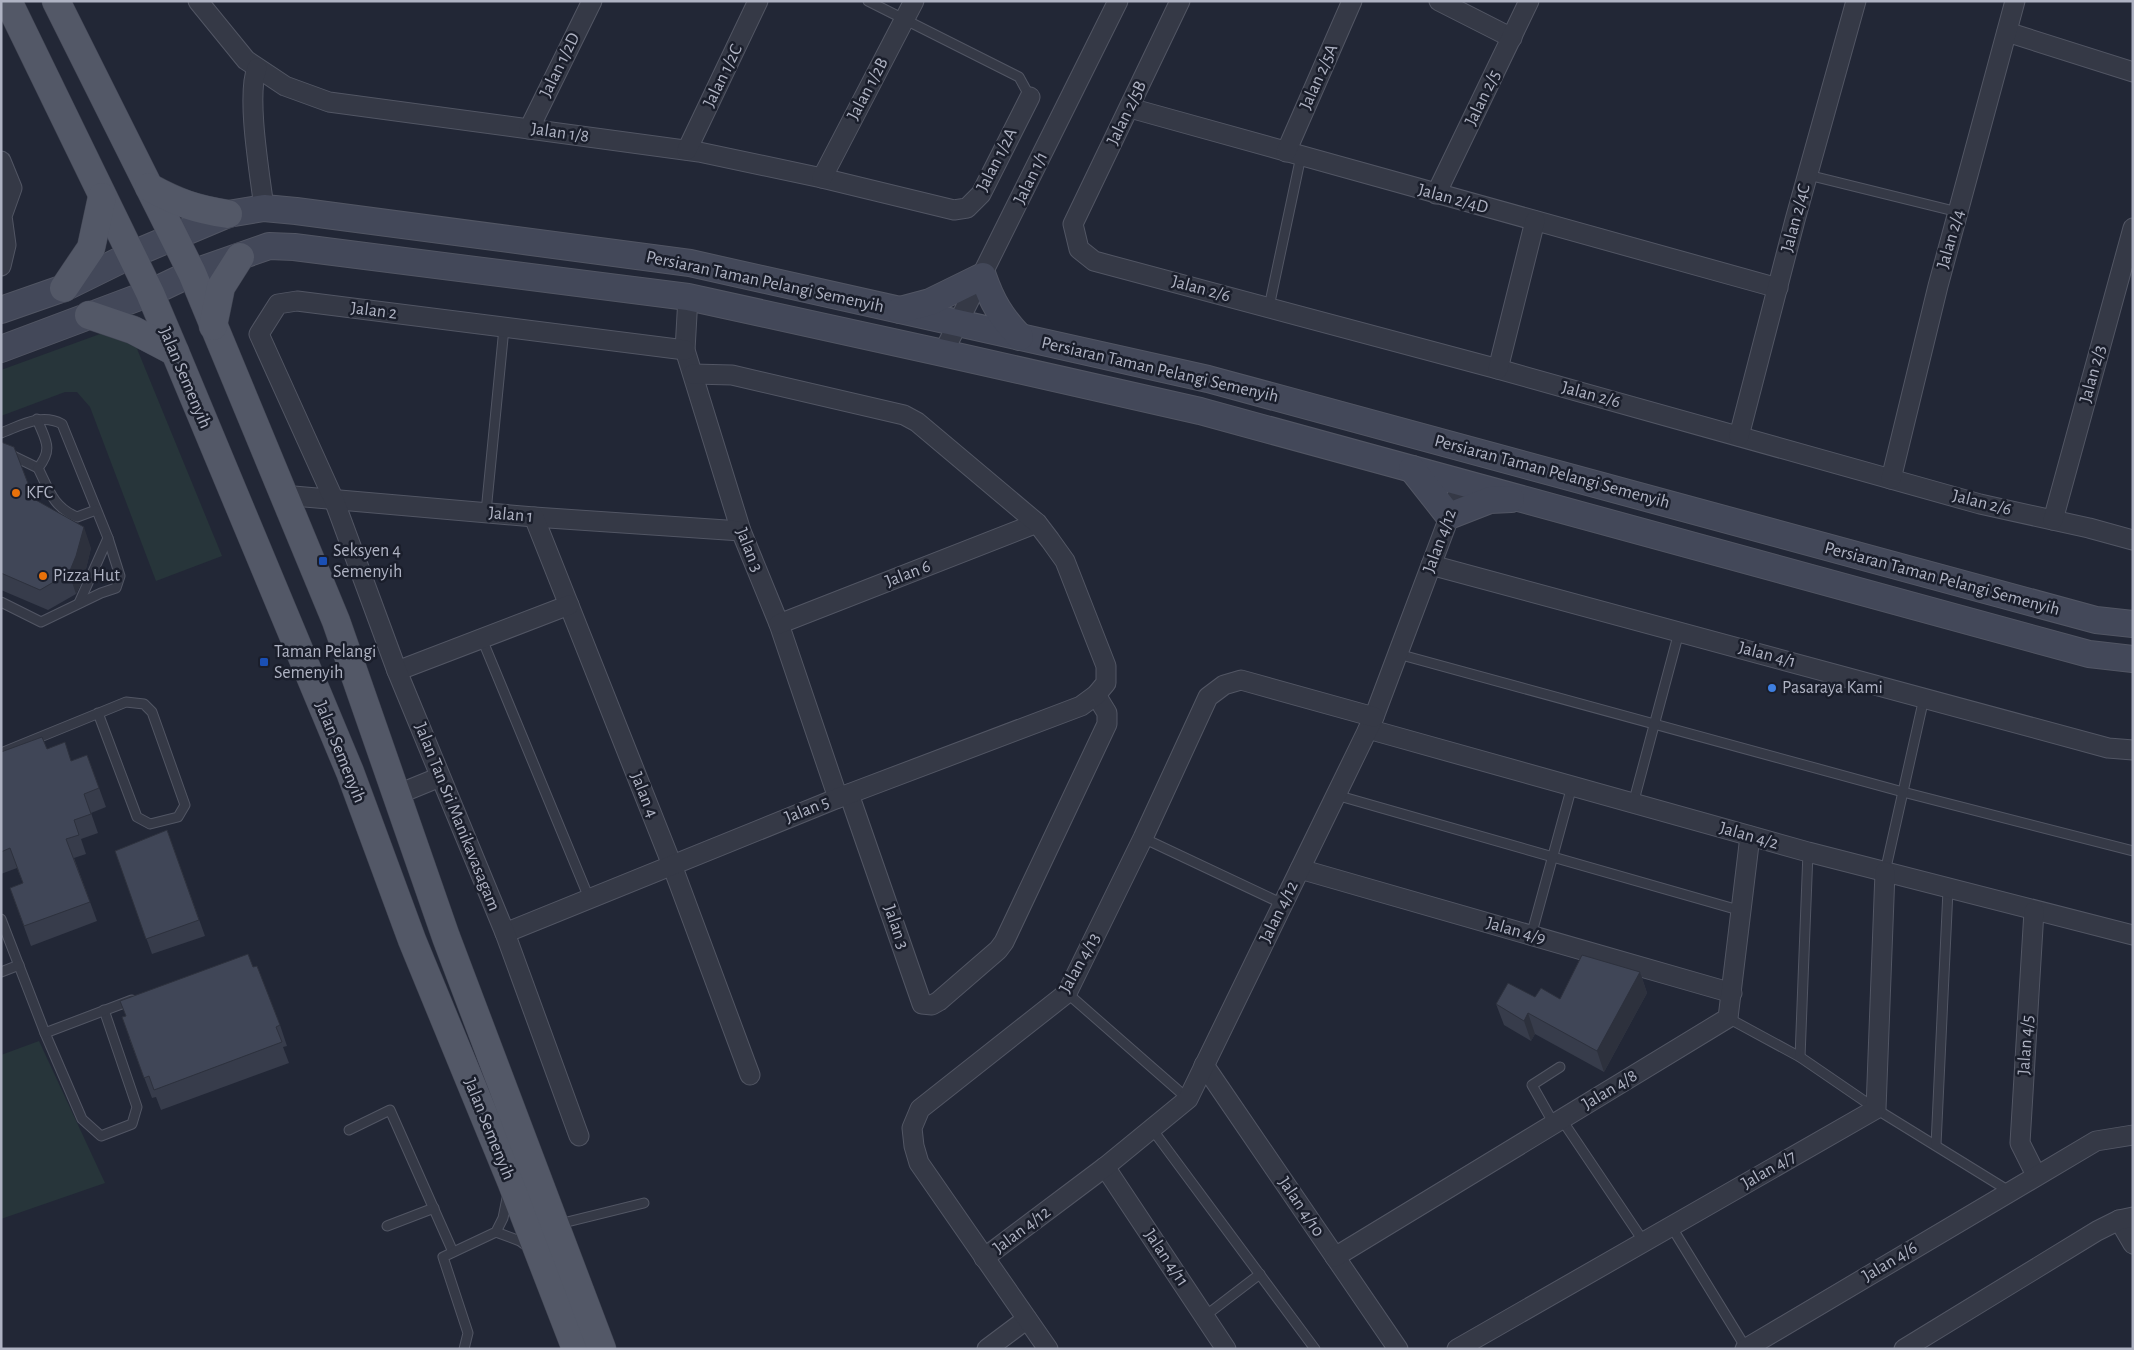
<svg xmlns="http://www.w3.org/2000/svg" width="2134" height="1350" viewBox="0 0 2134 1350" font-family="'Alegreya Sans',sans-serif">
	<rect width="100%" height="100%" fill="#222736"/>
	<!-- green -->
	<g fill="#27353a">
		<path d="M111,330L133,339L222,556L156,581L90,407L77,392H65L1,416V370Z"/>
		<path d="M39,1041L105,1183L1,1219V1055Z"/>
	</g>
	<g fill="none" stroke-linecap="round" stroke-linejoin="round">
		<!-- lane casing -->
		<g stroke="#525664" stroke-width="11">
			<g id="lane">
				<path d="M868,1L1019,77L1030,97"/>
				<path d="M1808,175L1958,212"/>
				<path d="M1269,307L1301,156"/>
				<path d="M1,433C22,425 41,413 62,424L108,538L120,576L116,588L101,593L41,622L1,602"/>
				<path d="M1,455L7,453L38,468C54,448 45,440 37,419"/>
				<path d="M38,468C49,490 53,507 77,517L96,510"/>
				<path d="M486,512L504,328"/>
				<path d="M79,603L108,538"/>
				<path d="M482,639L589,898"/>
				<path d="M1398,654L1903,792L2133,851"/>
				<path d="M1,753L126,702L144,704L152,712L185,805L178,817L150,824L137,817L98,713"/>
				<path d="M1336,795L1742,911"/>
				<path d="M1633,804L1679,632"/>
				<path d="M1143,838L1283,904"/>
				<path d="M1885,872L1924,698"/>
				<path d="M1,919L45,1033L82,1119L101,1136L132,1124L137,1107L104,1010"/>
				<path d="M1531,936L1572,786"/>
				<path d="M1,972L19,965"/>
				<path d="M1067,993L1188,1099"/>
				<path d="M1728,1018L1800,1057L1876,1109L2009,1191"/>
				<path d="M45,1033L132,1000"/>
				<path d="M1800,1057L1808,852"/>
				<path d="M1562,1120L1644,1242"/>
				<path d="M1554,1124L1532,1085L1560,1067"/>
				<path d="M1152,1129L1315,1349"/>
				<path d="M349,1130L390,1110L453,1252"/>
				<path d="M1936,1145L1948,890"/>
				<path d="M559,1224L644,1203"/>
				<path d="M387,1226L434,1208"/>
				<path d="M1671,1226L1746,1348"/>
				<path d="M496,1232L520,1241L528,1247"/>
				<path d="M1205,1316L1260,1274"/>
				<path d="M464,1349L468,1333L443,1257L496,1232L503,1218L508,1193"/>
			</g>
		</g>
		<!-- street casing -->
		<g stroke="#525664" stroke-width="21">
			<g id="street">
				<path d="M198,1L246,60L285,86L329,102L699,152L822,178L954,210L967,208L981,194L1030,97"/>
				<path d="M1180,1L1073,224L1079,249L1094,261L1498,369L1980,504L2089,528L2133,540"/>
				<path d="M1439,1L1512,38"/>
				<path d="M2007,32L2133,72"/>
				<path d="M257,68C246,96 260,175 264,208"/>
				<path d="M1130,108L1778,288"/>
				<path d="M529,129L592,1"/>
				<path d="M687,150L758,1"/>
				<path d="M1286,152L1352,1"/>
				<path d="M1,161L12,188L2,216L6,245L1,266"/>
				<path d="M822,178L914,1"/>
				<path d="M1436,194L1529,1"/>
				<path d="M688,297L685,350L741,531L779,624L838,798"/>
				<path d="M943,353L1118,1"/>
				<path d="M1498,369L1535,221"/>
				<path d="M1739,436L1795,220L1856,1"/>
				<path d="M1891,479L1938,286L2015,1"/>
				<path d="M282,495L534,517L741,531"/>
				<path d="M534,517L672,865L750,1075"/>
				<path d="M2053,520L2133,228"/>
				<path d="M1431,565L2108,748L2133,750"/>
				<path d="M779,624L1037,523"/>
				<path d="M397,671L569,605"/>
				<path d="M1368,729L1808,852L2133,935"/>
				<path d="M849,794L922,1004L932,1005L939,1001L998,950L1004,942L1107,724V713L1096,695"/>
				<path d="M396,795L440,777"/>
				<path d="M1300,869L1732,993"/>
				<path d="M2034,911L2020,1143L2036,1175"/>
				<path d="M505,933L838,798L1081,706L1096,695L1106,683V666L1065,561L1050,540L1037,523L917,422L904,415L732,375L693,374"/>
				<path d="M1204,1065L1398,1349"/>
				<path d="M579,1136L505,933L397,671L334,500L259,334L278,304L297,301L685,350"/>
				<path d="M1105,1167L1226,1349"/>
				<path d="M2119,1220L2133,1244"/>
				<path d="M1335,1257L1728,1018L1750,836"/>
				<path d="M984,1258L1105,1167L1188,1099L1374,717L1462,483"/>
				<path d="M987,1349L1027,1319"/>
				<path d="M1048,1349L919,1163L914,1146L912,1128L920,1109L1067,993L1143,838L1208,697L1224,685L1241,680L1374,717"/>
				<path d="M1457,1349L1876,1109L1885,872"/>
				<path d="M1745,1349L2096,1141L2133,1135"/>
				<path d="M1904,1349L2097,1231L2119,1220L2133,1217"/>
			</g>
		</g>
		<!-- secondary casing -->
		<g stroke="#525664" stroke-width="28">
			<g id="secondary">
				<path d="M1,310L64,288L131,255L228,214L264,208L296,211L690,263L1208,379L2096,620L2133,624"/>
				<path d="M900,310L930,302L983,276C992,302 1001,317 1020,337"/>
				<path d="M1,349L150,293L192,273L269,246L294,247L688,297L943,353L1200,411L2089,654L2133,659"/>
				<path d="M1412,469L1449,516L1490,500L1511,499"/>
			</g>
		</g>
		<!-- primary casing -->
		<g stroke="#3e4250" stroke-width="29">
			<g id="primary">
				<path d="M8,1L150,293L175,352L350,772L412,940L511,1181L576,1349"/>
				<path d="M56,1L192,273L336,621L446,937L602,1349"/>
				<path d="M149,187C178,203 196,209 228,214"/>
				<path d="M64,288L91,248L102,197"/>
				<path d="M89,315L133,330L175,352"/>
				<path d="M213,326L221,287L240,257"/>
			</g>
		</g>
		<!-- lane -->
		<use href="#lane" stroke="#353946" stroke-width="9"/>
		<!-- street -->
		<use href="#street" stroke="#353946" stroke-width="19"/>
		<!-- secondary -->
		<use href="#secondary" stroke="#434859" stroke-width="26"/>
		<!-- primary -->
		<use href="#primary" stroke="#535867" stroke-width="28"/>
	</g>
	<!-- wall -->
	<g fill="#373c4b">
		<path d="M1,442L34,499L91,548L84,577L76,594L48,610L1,590Z"/>
		<path d="M47,749L71,761L87,755L106,807L91,813L98,833L81,839L86,854L74,858L97,921L31,946L10,888L23,883L17,868L1,874V752Z"/>
		<path d="M167,830L205,936L152,954L115,851Z"/>
		<path d="M253,967L280,1025L287,1046L283,1047L289,1063L161,1110L156,1097L152,1098L129,1038Z"/>
		<path d="M1640,972L1647,993L1604,1072L1535,1034L1531,1041L1504,1025L1496,1004L1535,997L1560,999Z"/>
	</g>
	<!-- shaded-wall -->
	<g fill="#2d313d">
		<path d="M84,527L91,548L84,577L76,594L69,573Z"/>
		<path d="M1640,972L1647,993L1604,1072L1597,1051Z"/>
		<path d="M1528,1013L1535,1034L1531,1041L1524,1021Z"/>
	</g>
	<!-- building -->
	<g fill="#404657" stroke="#2d313d">
		<path d="M1,442L14,447L34,499L84,527L76,556L69,573L40,590L1,573Z"/>
		<path d="M42,737L47,749L65,742L71,761L87,755L99,788L84,794L91,814L74,820L79,835L66,839L90,902L24,926L10,888L23,883L10,848L1,852V752Z"/>
		<path d="M167,830L199,920L146,939L115,851Z"/>
		<path d="M248,954L253,967L257,966L280,1025L276,1027L282,1042L154,1090L149,1076L144,1078L122,1017L126,1016L120,1001Z"/>
		<path d="M1582,955L1640,972L1597,1051L1528,1013L1524,1021L1496,1004L1508,983L1535,997L1541,988L1560,999Z"/>
	</g>
	<!-- markers -->
	<g fill="#e8710a" stroke="#1a1e2b" stroke-width="2">
		<circle cx="16" cy="493" r="5"/>
		<circle cx="43" cy="576" r="5"/>
	</g>
	<g fill="#1a4fb4" stroke="#1a1e2b" stroke-width="2">
		<rect x="318" y="556" width="10" height="10" rx="2.5"/>
		<rect x="259" y="657" width="10" height="10" rx="2.5"/>
	</g>
	<circle fill="#3f7fe0" stroke="#1a1e2b" stroke-width="2" cx="1772" cy="688" r="5"/>
	<g text-anchor="middle" dominant-baseline="central" stroke-width="5" stroke-linejoin="round" paint-order="stroke">
		<!-- street labels -->
		<g font-size="18" fill="#afb3c3" stroke="#1a1e2b">
			<text transform="translate(560 65) rotate(-64)">Jalan 1/2D</text>
			<text transform="translate(723 76) rotate(-64)">Jalan 1/2C</text>
			<text transform="translate(1319 77) rotate(-66)">Jalan 2/5A</text>
			<text transform="translate(868 89) rotate(-62)">Jalan 1/2B</text>
			<text transform="translate(1483 98) rotate(-64)">Jalan 2/5</text>
			<text transform="translate(1127 113) rotate(-64)">Jalan 2/5B</text>
			<text transform="translate(560 133) rotate(8)">Jalan 1/8</text>
			<text transform="translate(997 160) rotate(-63)">Jalan 1/2A</text>
			<text transform="translate(1031 178) rotate(-64)">Jalan 1/1</text>
			<text transform="translate(1453 199) rotate(15)">Jalan 2/4D</text>
			<text transform="translate(1796 218) rotate(-75)">Jalan 2/4C</text>
			<text transform="translate(1951 239) rotate(-74)">Jalan 2/4</text>
			<text transform="translate(765 282) rotate(12)">Persiaran Taman Pelangi Semenyih</text>
			<text transform="translate(1201 289) rotate(15)">Jalan 2/6</text>
			<text transform="translate(374 311) rotate(7)">Jalan 2</text>
			<text transform="translate(1160 370) rotate(13)">Persiaran Taman Pelangi Semenyih</text>
			<text transform="translate(2093 374) rotate(-75)">Jalan 2/3</text>
			<text transform="translate(185 378) rotate(67)">Jalan Semenyih</text>
			<text transform="translate(1591 395) rotate(15)">Jalan 2/6</text>
			<text transform="translate(1552 472) rotate(15)">Persiaran Taman Pelangi Semenyih</text>
			<text transform="translate(1982 503) rotate(14)">Jalan 2/6</text>
			<text transform="translate(511 515) rotate(5)">Jalan 1</text>
			<text transform="translate(1440 541) rotate(-70)">Jalan 4/12</text>
			<text transform="translate(749 550) rotate(68)">Jalan 3</text>
			<text transform="translate(908 574) rotate(-21)">Jalan 6</text>
			<text transform="translate(1942 579) rotate(15)">Persiaran Taman Pelangi Semenyih</text>
			<text transform="translate(1767 655) rotate(15)">Jalan 4/1</text>
			<text transform="translate(340 752) rotate(68)">Jalan Semenyih</text>
			<text transform="translate(644 795) rotate(68)">Jalan 4</text>
			<text transform="translate(807 810) rotate(-22)">Jalan 5</text>
			<text transform="translate(457 817) rotate(68)">Jalan Tan Sri Manikavasagam</text>
			<text transform="translate(1749 836) rotate(16)">Jalan 4/2</text>
			<text transform="translate(1279 912) rotate(-64)">Jalan 4/12</text>
			<text transform="translate(896 927) rotate(71)">Jalan 3</text>
			<text transform="translate(1516 931) rotate(16)">Jalan 4/9</text>
			<text transform="translate(1080 963) rotate(-61)">Jalan 4/13</text>
			<text transform="translate(2026 1045) rotate(-86)">Jalan 4/5</text>
			<text transform="translate(1610 1090) rotate(-31)">Jalan 4/8</text>
			<text transform="translate(489 1129) rotate(68)">Jalan Semenyih</text>
			<text transform="translate(1769 1170) rotate(-30)">Jalan 4/7</text>
			<text transform="translate(1301 1207) rotate(56)">Jalan 4/10</text>
			<text transform="translate(1022 1230) rotate(-37)">Jalan 4/12</text>
			<text transform="translate(1166 1258) rotate(56)">Jalan 4/11</text>
			<text transform="translate(1890 1262) rotate(-31)">Jalan 4/6</text>
		</g>
		<!-- poi labels -->
		<g font-size="18" fill="#afb3c3" stroke="#1a1e2b" text-anchor="start">
			<text x="26" y="493">KFC</text>
			<text x="333" y="551">Seksyen 4<tspan x="333" dy="21">Semenyih</tspan></text>
			<text x="53" y="576">Pizza Hut</text>
			<text x="274" y="652">Taman Pelangi<tspan x="274" dy="21">Semenyih</tspan></text>
			<text x="1782" y="688">Pasaraya Kami</text>
		</g>
	</g>
	<!-- border -->
	<rect width="2134" height="1350" fill="none" stroke="#afb3c3" stroke-width="5"/>
</svg>
